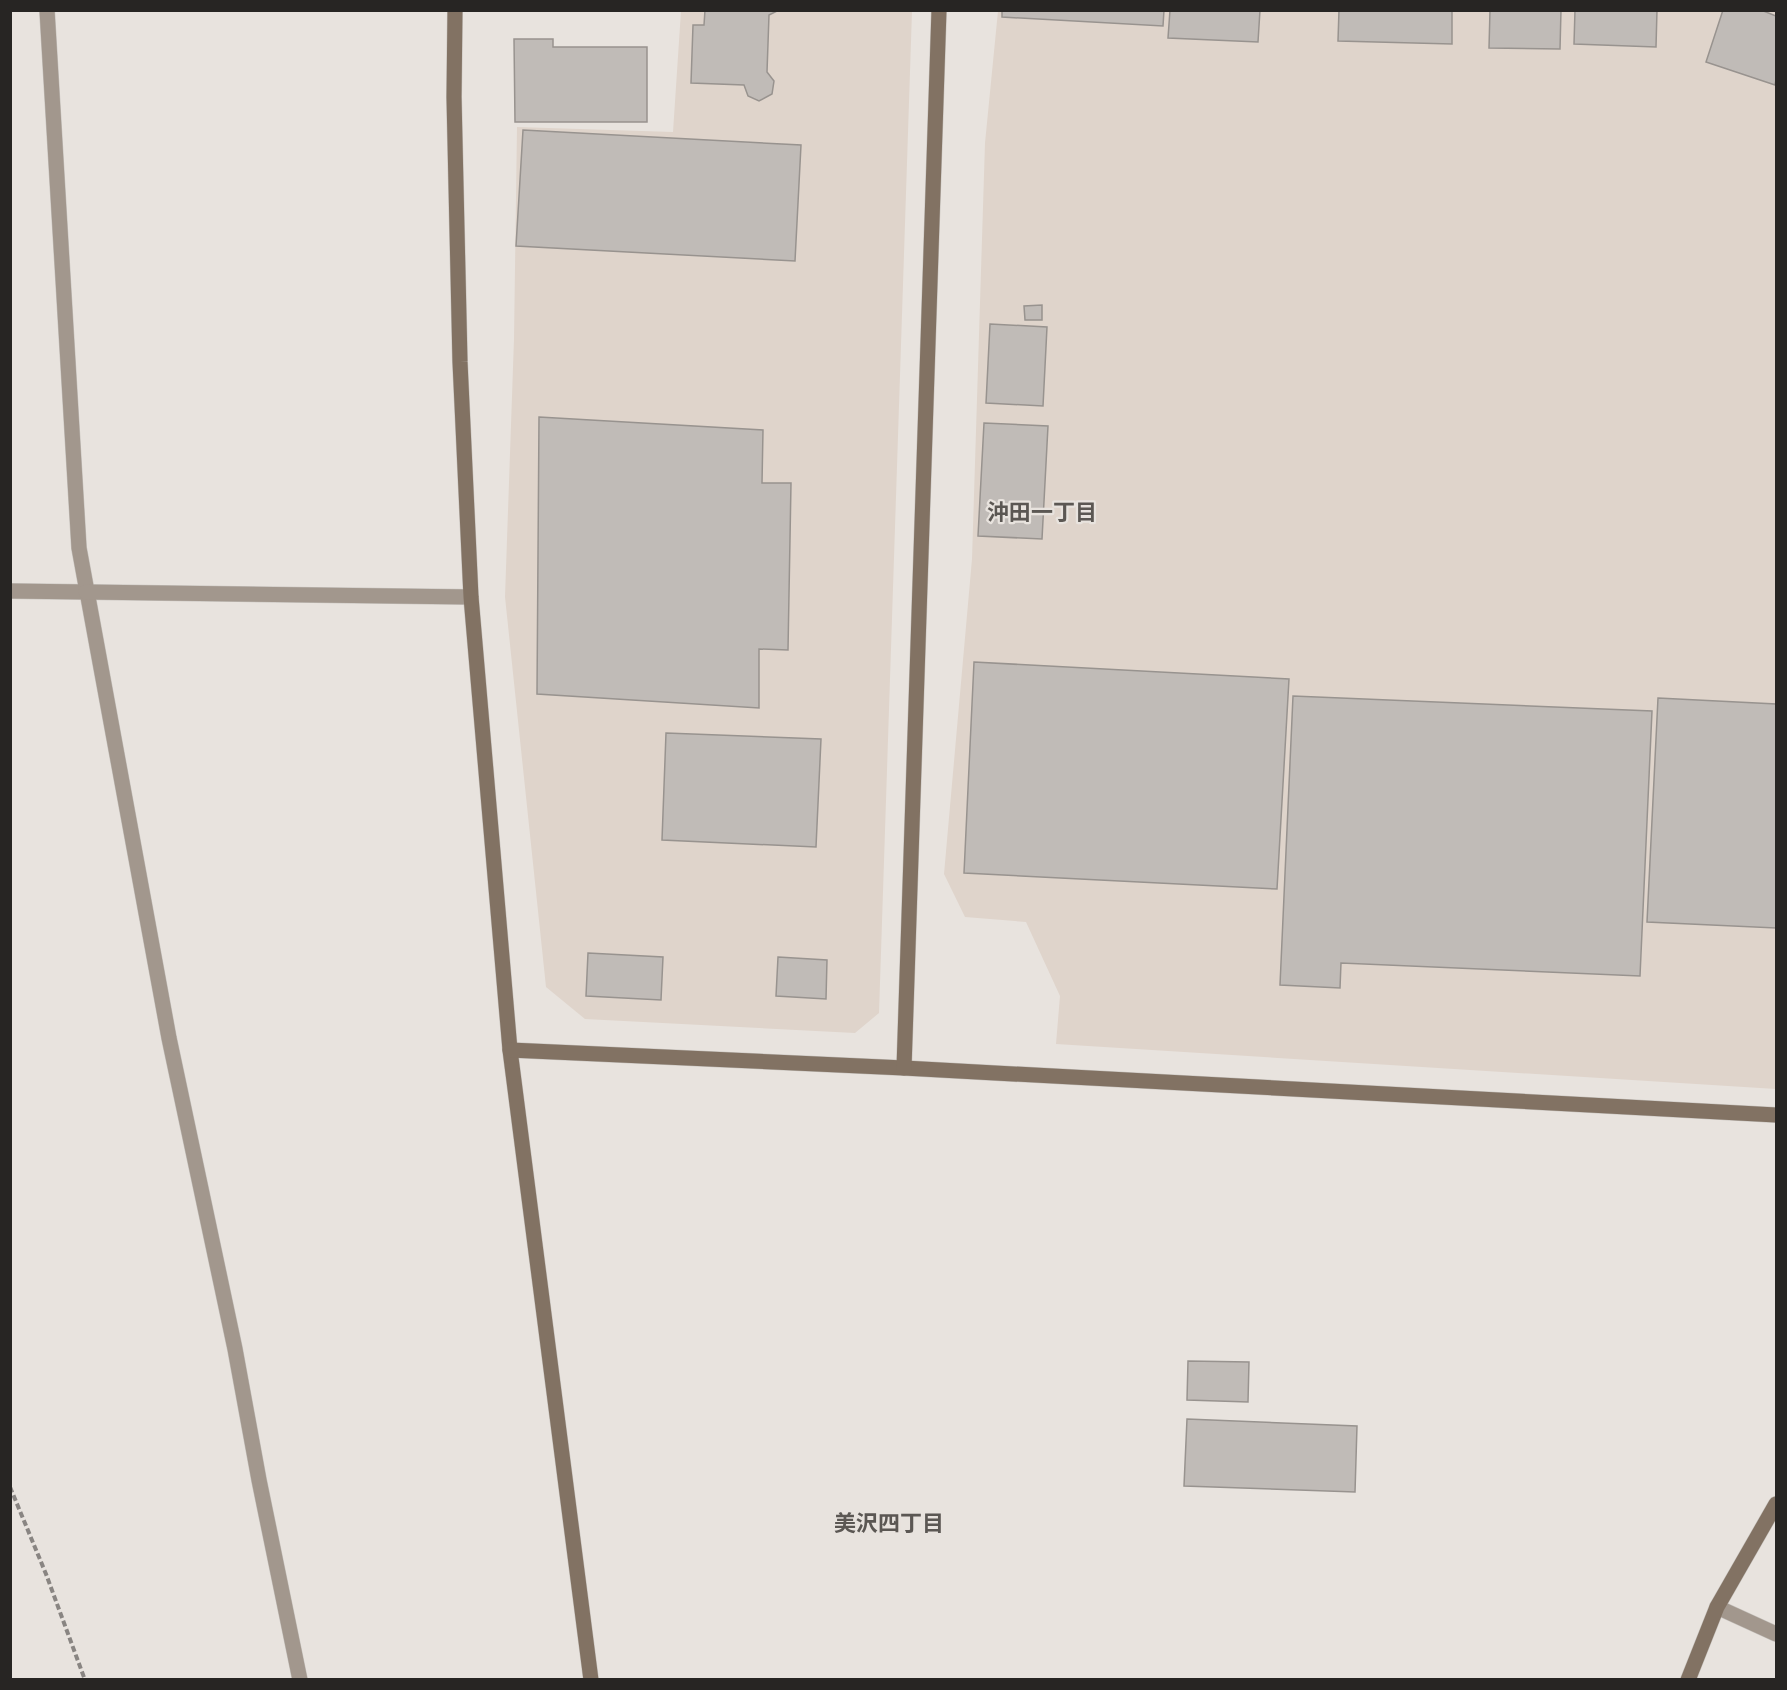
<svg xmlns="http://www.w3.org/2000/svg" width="1787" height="1690" viewBox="0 0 1787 1690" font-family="Figtree,'Noto Sans JP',sans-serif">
	<rect width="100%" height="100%" fill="#e8e3de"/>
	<!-- built -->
	<g fill="#dfd4cb">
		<path d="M681,11H912L879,1013L855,1033L585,1019L546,987L505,597L514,339L517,127L673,132Z"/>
		<path d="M998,11H1776V1089L1056,1044L1060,996L1026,922L965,917L944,874L972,559L985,143Z"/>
	</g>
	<!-- building -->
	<g fill="#c0bbb7" stroke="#98938f" stroke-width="1.5">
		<path d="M705,10H779L769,15L767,72L774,81L772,94L759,101L748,96L744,85L691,83L693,25H704Z"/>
		<path d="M1002,10H1164L1163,26L1002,17Z"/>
		<path d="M1170,10H1260L1258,42L1168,38Z"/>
		<path d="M1339,10H1452V44L1338,41Z"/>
		<path d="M1490,10H1561L1560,49L1489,48Z"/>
		<path d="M1575,10H1657L1656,47L1574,44Z"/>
		<path d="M1723,10H1761L1776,16V80L1775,85L1706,62Z"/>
		<path d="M514,39H553V47H647V122H515Z"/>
		<path d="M523,130L801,145L795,261L516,246Z"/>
		<path d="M1042,305V320H1025L1024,306Z"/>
		<path d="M990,324L1047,327L1043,406L986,403Z"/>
		<path d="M539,417L763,430L762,483H791L788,650L759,649V708L537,694Z"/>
		<path d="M984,423L1048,426L1042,539L978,536Z"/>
		<path d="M974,662L1289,679L1277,889L964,873Z"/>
		<path d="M1293,696L1652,711L1640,976L1341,963L1340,988L1280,985Z"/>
		<path d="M1658,698L1776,704V928L1647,922Z"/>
		<path d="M666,733L821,739L816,847L662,840Z"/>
		<path d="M588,953L663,957L661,1000L586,996Z"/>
		<path d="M778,957L827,960L826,999L776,996Z"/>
		<path d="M1188,1361L1249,1362L1248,1402L1187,1400Z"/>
		<path d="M1187,1419L1357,1426L1355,1492L1184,1486Z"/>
	</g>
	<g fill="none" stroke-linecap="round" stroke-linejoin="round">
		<!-- lane casing -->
		<g stroke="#c5c1bc" stroke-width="16">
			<path id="lane" d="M10,591L86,592"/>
		</g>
		<!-- street casing -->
		<g stroke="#c5c1bc" stroke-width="16">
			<g id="street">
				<path d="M47,10L79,548L169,1038L235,1349L259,1480L300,1680"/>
				<path d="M86,592L471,597"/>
				<path d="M1717,1607L1776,1634"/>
			</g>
		</g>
		<!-- secondary casing -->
		<g stroke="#c5c1bc" stroke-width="16">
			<g id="secondary">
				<path d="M455,10L454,97L460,362L471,597L510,1050L591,1680"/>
				<path d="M510,1050L904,1068L1776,1115"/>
				<path d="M904,1068L939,10"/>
				<path d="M1688,1680L1717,1607L1776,1504"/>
			</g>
		</g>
		<!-- path -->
		<path stroke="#898582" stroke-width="4" stroke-dasharray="6 3" stroke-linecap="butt" d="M10,1487L46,1574L85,1680"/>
		<!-- lane -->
		<use href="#lane" stroke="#a2978d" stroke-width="15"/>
		<!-- street -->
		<use href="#street" stroke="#a2978d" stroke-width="15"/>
		<!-- secondary -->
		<use href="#secondary" stroke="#827263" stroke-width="15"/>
	</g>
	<g text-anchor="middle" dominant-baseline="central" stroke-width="4.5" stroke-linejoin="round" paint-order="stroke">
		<!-- neighbourhood labels -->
		<g font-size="22" font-weight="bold" fill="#5b5753" stroke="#e8e3de">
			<text x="1042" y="512">沖田一丁目</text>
			<text x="889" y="1523">美沢四丁目</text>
		</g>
	</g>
	<!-- border -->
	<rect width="1787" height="1690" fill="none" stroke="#272523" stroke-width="24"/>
</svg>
